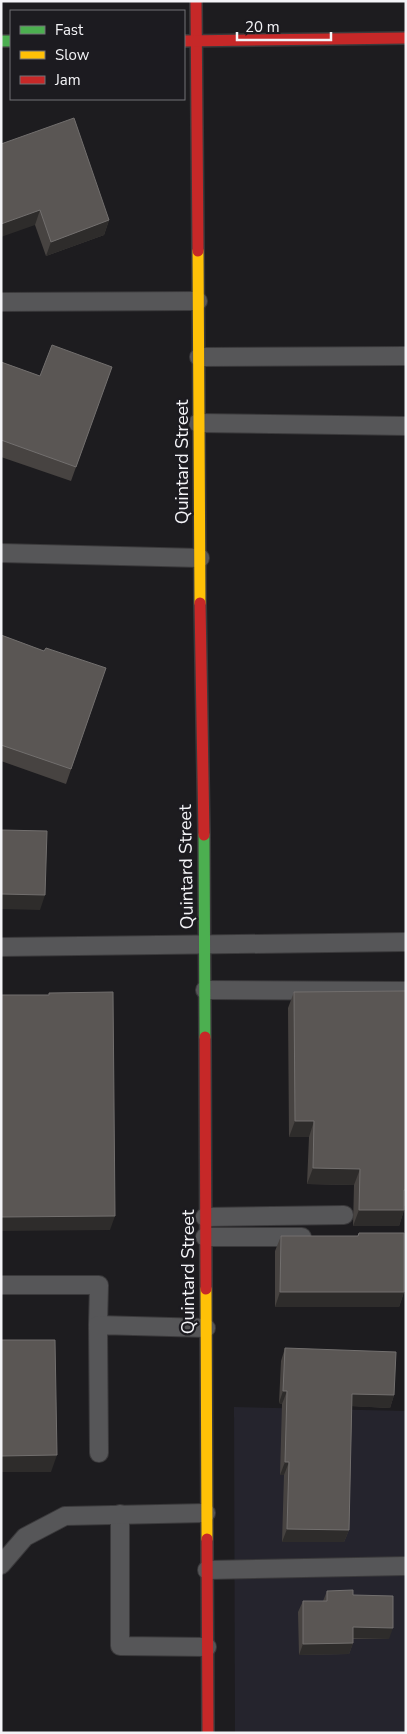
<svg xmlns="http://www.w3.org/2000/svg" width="407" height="1734" viewBox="0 0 407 1734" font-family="'Nunito Sans',sans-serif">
	<rect width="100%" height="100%" fill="#1d1c1f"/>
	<!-- built -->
	<path fill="#25242d" d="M234,1407L406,1411V1733H235Z"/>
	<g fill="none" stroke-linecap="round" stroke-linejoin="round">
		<!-- lane casing -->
		<g stroke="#3a393b" stroke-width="20">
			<g id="lane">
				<path d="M1,302L198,301"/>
				<path d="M199,357L406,356"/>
				<path d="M198,423L406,426"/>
				<path d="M1,553L200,558"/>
				<path d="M1,947L406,942"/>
				<path d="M205,990L406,991"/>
				<path d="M205,1217L344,1215"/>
				<path d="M205,1237H302"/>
				<path d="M1,1285H99L98,1325"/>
				<path d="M99,1453L98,1325L206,1328"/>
				<path d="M120,1514V1646L207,1647"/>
				<path d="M1,1565L25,1537L65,1516L206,1513"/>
				<path d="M207,1570L406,1566"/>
			</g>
		</g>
		<!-- fast casing -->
		<g stroke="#3a393b" stroke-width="14">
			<g id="fast">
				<path d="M1,41H11"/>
				<path d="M204,835L205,1037"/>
			</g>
		</g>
		<!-- slow casing -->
		<g stroke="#3a393b" stroke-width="14">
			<g id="slow">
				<path d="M198,251L200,603"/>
				<path d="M206,1289L207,1539"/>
			</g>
		</g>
		<!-- jam casing -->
		<g stroke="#3a393b" stroke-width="14">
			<g id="jam">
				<path d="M196,1L198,251"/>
				<path d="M184,41L406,38"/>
				<path d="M200,603L204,835"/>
				<path d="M205,1037L206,1289"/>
				<path d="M207,1539L208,1733"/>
			</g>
		</g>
		<!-- lane -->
		<use href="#lane" stroke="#565658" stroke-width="18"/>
		<!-- fast -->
		<use href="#fast" stroke="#4caf50" stroke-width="11"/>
		<!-- slow -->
		<use href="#slow" stroke="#ffc107" stroke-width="11"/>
		<!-- jam -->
		<use href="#jam" stroke="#c62828" stroke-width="11"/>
	</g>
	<!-- wall -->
	<g fill="#474341">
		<path d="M1,144L109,220L104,235L46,256L35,225Z"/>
		<path d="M1,362L40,376L112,367L71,481L1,457Z"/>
		<path d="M1,635L44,651L106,668L66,784L1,761Z"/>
		<path d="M406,991V1206H404V1210L399,1226H353L354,1185L307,1184L309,1137H289L288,1008L294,992Z"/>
		<path d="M359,1233L404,1292L399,1307H275V1251L281,1236H358Z"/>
		<path d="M285,1348L394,1395L390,1408L352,1406L349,1530L344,1542H282L284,1475H280L282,1404L279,1403L281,1361Z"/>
		<path d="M327,1591L353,1595L389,1639H353V1643L349,1654L299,1655L298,1612L303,1601H323Z"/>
	</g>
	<!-- shaded-wall -->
	<g fill="#2e2c2b">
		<path d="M40,210L35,225L1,237V224Z"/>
		<path d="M109,220L104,235L46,256L51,242Z"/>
		<path d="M1,894L45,895L40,910L1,909Z"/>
		<path d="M295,1121H314L309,1137H289Z"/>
		<path d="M313,1168L360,1169L354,1185L307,1184Z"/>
		<path d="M404,1190H406V1206H399Z"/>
		<path d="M359,1210H404L399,1226H353Z"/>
		<path d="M115,1216L110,1230L1,1231V1217Z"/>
		<path d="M280,1292H404L399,1307H275Z"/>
		<path d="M283,1391H287L282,1404L279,1403Z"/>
		<path d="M352,1394L394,1395L390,1408L348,1406Z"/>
		<path d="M57,1455L51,1472H1V1456Z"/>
		<path d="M285,1462H289L284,1475H280Z"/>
		<path d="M287,1529L349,1530L344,1542H282Z"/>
		<path d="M353,1627L393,1628L389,1639L349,1638Z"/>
		<path d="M353,1643L349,1654L299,1655L303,1644Z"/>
	</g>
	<!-- building -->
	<g fill="#5a5654" stroke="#726f6e">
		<path d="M74,118L109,220L51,242L40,210L1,224V144Z"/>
		<path d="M52,345L112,367L76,467L1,440V362L40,376Z"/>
		<path d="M1,635L44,651L46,648L106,668L71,769L1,745Z"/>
		<path d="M1,830L47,831L45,895L1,894Z"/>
		<path d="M406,991V1190H404V1210H359L360,1169L313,1168L314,1121H295L294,992Z"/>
		<path d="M113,992L115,1216L1,1217V995H49V993Z"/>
		<path d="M359,1233H404V1292H280L281,1236H358Z"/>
		<path d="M1,1340H55L57,1455L1,1456Z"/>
		<path d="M285,1348L396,1352L394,1395L352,1394L349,1530L287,1529L289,1462H285L287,1391H283Z"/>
		<path d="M353,1590V1595L393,1596V1628L353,1627V1643L303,1644V1601H327V1591Z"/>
	</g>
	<g text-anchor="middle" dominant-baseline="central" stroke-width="4.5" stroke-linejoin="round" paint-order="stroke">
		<!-- street labels -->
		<g font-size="18" fill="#f4f4f7" stroke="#1c1b20">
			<text transform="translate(182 462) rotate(-90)">Quintard Street</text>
			<text transform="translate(186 867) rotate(-91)">Quintard Street</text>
			<text transform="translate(188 1272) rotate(-90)">Quintard Street</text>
		</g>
	</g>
	<!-- border -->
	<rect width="407" height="1734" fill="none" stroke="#f4f4f7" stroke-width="5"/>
	<!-- legend -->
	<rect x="10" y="10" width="175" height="90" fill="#1c1b20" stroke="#727276"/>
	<rect x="20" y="26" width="25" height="8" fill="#4caf50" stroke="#727276"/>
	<text x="55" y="35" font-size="15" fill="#f4f4f7">Fast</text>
	<rect x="20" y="51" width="25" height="8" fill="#ffc107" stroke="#727276"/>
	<text x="55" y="60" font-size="15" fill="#f4f4f7">Slow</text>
	<rect x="20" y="76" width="25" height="8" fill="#c62828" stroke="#727276"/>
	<text x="55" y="85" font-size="15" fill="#f4f4f7">Jam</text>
	<!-- scale -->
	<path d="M237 32v8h94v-8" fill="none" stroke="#f4f4f7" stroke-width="2.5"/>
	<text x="245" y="32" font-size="15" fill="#f4f4f7" stroke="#1c1b20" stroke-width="4" paint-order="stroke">20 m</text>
</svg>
